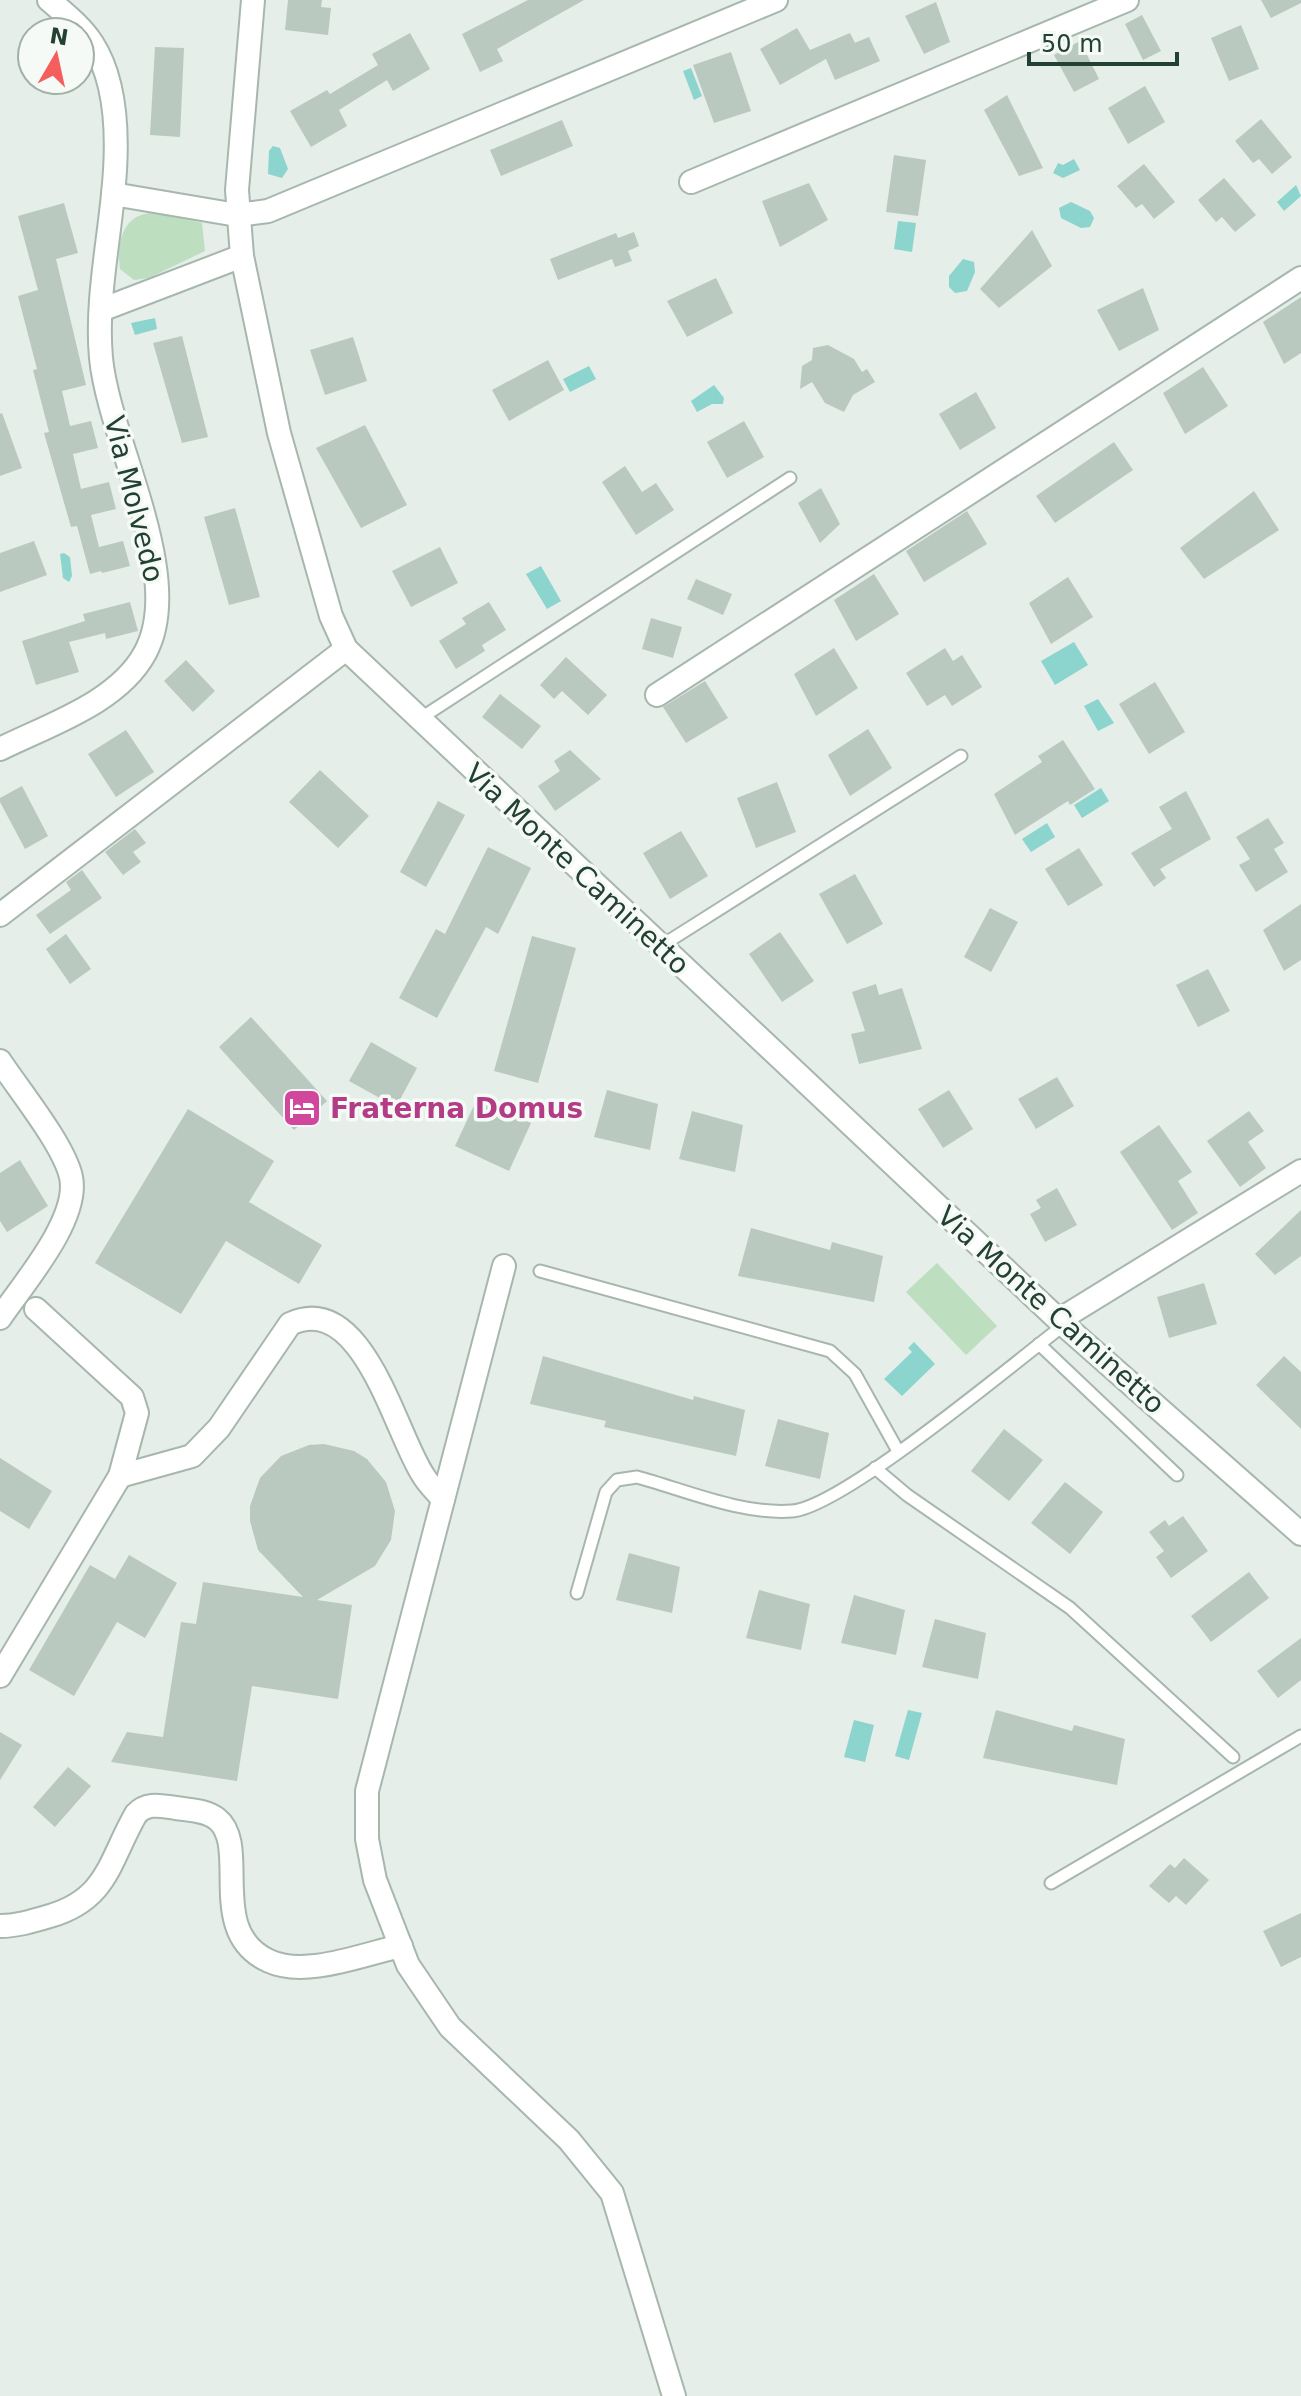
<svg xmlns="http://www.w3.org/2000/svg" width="1301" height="2396" viewBox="0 0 1301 2396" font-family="'DejaVu Sans',sans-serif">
	<rect width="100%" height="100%" fill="#e5eee8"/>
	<!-- green -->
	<g fill="#bddfbf">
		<path d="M157,213L202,223L205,251L149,278L134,280L120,269C116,242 123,211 157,213Z"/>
		<path d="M937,1263L997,1326L966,1355L906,1292Z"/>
	</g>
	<!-- water -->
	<g fill="#8cd4ce">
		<path d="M691,68L702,96L694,100L683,71Z"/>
		<path d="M273,146L280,148L288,169L282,178L268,174L269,151Z"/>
		<path d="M1074,159L1080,170L1063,178L1053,173L1058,163L1063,165Z"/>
		<path d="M1296,185L1301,196L1284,211L1277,202Z"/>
		<path d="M1071,202L1090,211L1094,218L1090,227L1081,228L1061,218L1059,208Z"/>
		<path d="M898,221L916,223L912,252L894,249Z"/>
		<path d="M963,259L974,262L975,272L967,291L955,293L949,287V276Z"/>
		<path d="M155,318L157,329L135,335L131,323Z"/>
		<path d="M589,366L596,379L570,392L563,379Z"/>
		<path d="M714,385L724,398L723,404H712L697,412L691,401Z"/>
		<path d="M64,553L70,557L72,576L69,582L63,578L60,554Z"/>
		<path d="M541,566L561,601L547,609L526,574Z"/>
		<path d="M1074,642L1088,665L1055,685L1041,661Z"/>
		<path d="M1098,699L1114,723L1098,731L1084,706Z"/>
		<path d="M1101,788L1109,801L1082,818L1074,805Z"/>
		<path d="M1047,823L1055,837L1031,852L1022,839Z"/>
		<path d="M914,1342L935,1364L902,1396L884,1379L912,1352L908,1348Z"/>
		<path d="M908,1710L922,1713L909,1760L895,1756Z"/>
		<path d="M854,1720L874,1725L865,1762L844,1757Z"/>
	</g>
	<!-- building -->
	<g fill="#bac9c0">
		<path d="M288,0H322L321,7L331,8L328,35L285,30Z"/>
		<path d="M528,0H584L497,49L503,61L480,72L462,34Z"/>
		<path d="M1261,0H1301V3L1271,18Z"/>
		<path d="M936,2L950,42L924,54L905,16Z"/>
		<path d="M1142,15L1161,51L1143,60L1125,24Z"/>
		<path d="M1241,25L1259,69L1229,81L1211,38Z"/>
		<path d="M797,28L810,50L850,33L855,43L852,44L869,37L880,61L835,80L826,59L780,85L760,49Z"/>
		<path d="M410,33L430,69L393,91L387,80L339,110L347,126L311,147L290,111L327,90L330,94L378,65L372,54Z"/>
		<path d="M1080,41L1099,79L1074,92L1054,55Z"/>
		<path d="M155,47L184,48L180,137L150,135Z"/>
		<path d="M731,52L751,111L714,123L693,65Z"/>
		<path d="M1145,86L1165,122L1128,144L1108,108Z"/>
		<path d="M1007,95L1043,168L1019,176L984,110Z"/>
		<path d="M1261,119L1292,157L1272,174L1259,159L1253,163L1235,141Z"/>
		<path d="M562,120L573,146L501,176L490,150Z"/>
		<path d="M894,155L926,160L918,216L886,212Z"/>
		<path d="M1144,164L1175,202L1154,219L1142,204L1136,208L1117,186Z"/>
		<path d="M1224,178L1256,215L1235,232L1222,217L1216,222L1198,200Z"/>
		<path d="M809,183L828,220L780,247L762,201Z"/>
		<path d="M64,203L78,253L56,259L86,385L62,391L70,426L91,421L98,448L73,454L81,489L109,482L116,509L91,515L99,547L123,541L130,566L102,573L101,571L90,574L77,526L71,527L44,433L49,432L33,370L37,369L18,296L38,290L18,216Z"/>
		<path d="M1032,230L1052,266L999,308L980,289Z"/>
		<path d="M634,232L639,246L628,251L632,261L615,267L612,259L558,280L550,259L616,233L618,238Z"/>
		<path d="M716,278L733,313L687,337L667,301Z"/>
		<path d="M1143,288L1159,330L1119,351L1097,310Z"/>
		<path d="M1301,297V353L1284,364L1263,322Z"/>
		<path d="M182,336L208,437L182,443L153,343Z"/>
		<path d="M353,337L367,381L325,395L310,350Z"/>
		<path d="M828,345L854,359L862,372L867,369L875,382L853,395L844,412L825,403L812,382L800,389L802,366L812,360L813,348Z"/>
		<path d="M548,360L564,390L509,421L492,390Z"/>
		<path d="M1203,367L1228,406L1185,434L1163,393Z"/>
		<path d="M976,392L996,428L960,450L939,414Z"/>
		<path d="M2,413L22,468L0,476V414Z"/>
		<path d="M744,421L764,457L727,478L707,442Z"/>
		<path d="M365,425L407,505L361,528L316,448Z"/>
		<path d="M1114,442L1133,470L1055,523L1036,496Z"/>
		<path d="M625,466L642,492L656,483L674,510L636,535L602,482Z"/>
		<path d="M821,488L840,524L820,543L798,503Z"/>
		<path d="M1254,491L1279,530L1204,579L1180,548Z"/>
		<path d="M235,508L260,597L229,605L204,517Z"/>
		<path d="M967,511L987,544L924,582L906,551Z"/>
		<path d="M34,541L47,575L0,592V553Z"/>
		<path d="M440,547L458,583L411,607L392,571Z"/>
		<path d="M874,574L899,614L856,641L834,600Z"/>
		<path d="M1068,577L1093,617L1051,644L1029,603Z"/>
		<path d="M696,579L732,594L723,615L687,599Z"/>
		<path d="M130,602L138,631L106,639L105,633L69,642L79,672L36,685L22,641L85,621L83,614Z"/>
		<path d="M489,602L506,630L482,645L485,651L456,669L439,641L466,624L462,618Z"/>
		<path d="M651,618L682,627L673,658L642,649Z"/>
		<path d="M834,648L858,688L816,716L794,674Z"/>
		<path d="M945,648L953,661L962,655L982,687L952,706L945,695L927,706L906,673Z"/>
		<path d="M566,657L607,695L588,715L562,691L554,699L540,685Z"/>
		<path d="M186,660L215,691L193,712L164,681Z"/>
		<path d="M705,681L728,718L686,743L663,707Z"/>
		<path d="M1155,682L1185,732L1149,754L1119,704Z"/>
		<path d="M500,694L541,726L522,749L482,717Z"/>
		<path d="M868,729L892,768L850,796L828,755Z"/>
		<path d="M126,730L154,772L116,797L88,754Z"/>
		<path d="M1063,740L1095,789L1070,805L1068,801L1015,835L994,794L1042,762L1038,756Z"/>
		<path d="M570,750L601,779L555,811L538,786L560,771L554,761Z"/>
		<path d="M320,770L369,816L338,848L289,802Z"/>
		<path d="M777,782L796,832L756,848L737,798Z"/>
		<path d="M22,786L48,836L25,849L0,802V798Z"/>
		<path d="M1186,791L1211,839L1160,869L1166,878L1154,887L1131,853L1172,829L1159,807Z"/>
		<path d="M438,801L465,815L426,887L400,872Z"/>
		<path d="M1268,818L1284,843L1274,849L1288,872L1256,892L1239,865L1250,859L1236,837Z"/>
		<path d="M135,829L146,843L133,852L141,862L123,875L105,852Z"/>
		<path d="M681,831L708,876L670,899L643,853Z"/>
		<path d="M488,847L531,868L498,934L486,927L437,1018L399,998L436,929L445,934Z"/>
		<path d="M1079,848L1103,885L1068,906L1045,869Z"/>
		<path d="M82,870L102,898L50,934L36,915L71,890L66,882Z"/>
		<path d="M855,874L883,924L847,944L819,894Z"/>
		<path d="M1301,904V960L1284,971L1263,930Z"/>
		<path d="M990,908L1018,922L991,972L964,957Z"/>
		<path d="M780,932L814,981L782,1002L749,954Z"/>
		<path d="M66,934L91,969L70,984L46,949Z"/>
		<path d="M532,936L576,948L538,1083L494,1071Z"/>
		<path d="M1208,969L1230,1011L1198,1027L1176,985Z"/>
		<path d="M876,984L879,995L902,988L922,1049L859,1064L851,1034L865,1031L852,992Z"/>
		<path d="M251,1017L327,1101L294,1130L219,1047Z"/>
		<path d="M371,1042L417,1068L396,1107L349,1081Z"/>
		<path d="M1057,1077L1074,1106L1036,1129L1018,1099Z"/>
		<path d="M607,1090L658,1104L650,1150L594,1137Z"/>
		<path d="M949,1090L973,1129L943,1148L918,1109Z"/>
		<path d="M477,1099L531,1123L509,1171L455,1146Z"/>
		<path d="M188,1109L274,1161L249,1202L322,1245L299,1284L226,1241L181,1314L95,1263Z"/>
		<path d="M692,1111L743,1125L735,1172L679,1159Z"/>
		<path d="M1249,1111L1264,1131L1248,1142L1266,1168L1240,1187L1207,1141Z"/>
		<path d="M1159,1125L1192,1172L1178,1181L1198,1213L1172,1230L1120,1152Z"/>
		<path d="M20,1160L48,1206L7,1232L0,1221V1173Z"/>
		<path d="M1057,1188L1077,1225L1045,1242L1030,1214L1041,1208L1036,1200Z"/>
		<path d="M1301,1210V1256L1275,1275L1255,1254Z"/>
		<path d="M751,1228L830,1250L832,1242L883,1256L874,1302L738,1276Z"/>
		<path d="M1204,1283L1217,1324L1169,1338L1157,1297Z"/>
		<path d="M543,1356L693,1400L694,1396L745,1410L736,1456L604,1427L606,1421L530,1404Z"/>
		<path d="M1284,1356L1301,1372V1429L1256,1385Z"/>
		<path d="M778,1419L829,1433L820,1479L765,1466Z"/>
		<path d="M1004,1429L1043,1460L1009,1501L971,1471Z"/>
		<path d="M324,1444L354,1451L367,1459L386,1482L395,1511L391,1540L375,1566L317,1600L352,1605L338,1699L252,1686L237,1781L111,1762L127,1732L163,1737L181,1622L196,1624L203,1582L303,1597L258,1550L250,1521V1506L260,1478L281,1456L309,1445Z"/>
		<path d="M0,1458L52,1491L29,1529L0,1511Z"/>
		<path d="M1065,1482L1103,1512L1070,1554L1031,1523Z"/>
		<path d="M1183,1516L1208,1551L1171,1578L1156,1557L1164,1551L1149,1532L1165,1520L1169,1526Z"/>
		<path d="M629,1553L680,1567L672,1613L616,1600Z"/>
		<path d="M129,1555L177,1583L145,1638L117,1622L74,1696L29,1670L90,1565L115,1579Z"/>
		<path d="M1249,1572L1269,1598L1211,1642L1191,1616Z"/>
		<path d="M759,1590L810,1604L801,1650L746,1638Z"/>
		<path d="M854,1595L905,1610L896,1655L841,1643Z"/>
		<path d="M935,1619L986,1633L978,1679L922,1667Z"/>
		<path d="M1301,1638V1680L1278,1698L1257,1671Z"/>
		<path d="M996,1710L1072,1731L1074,1725L1125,1739L1117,1785L983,1758Z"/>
		<path d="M0,1732L22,1745L0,1780Z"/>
		<path d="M68,1767L91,1786L55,1827L33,1807Z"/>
		<path d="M1184,1858L1209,1880L1186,1905L1176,1896L1169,1903L1149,1886L1170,1864L1175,1868Z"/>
		<path d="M1301,1913V1957L1281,1967L1263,1931Z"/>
	</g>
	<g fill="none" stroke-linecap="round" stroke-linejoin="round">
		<!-- service casing -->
		<g stroke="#a7b7ae" stroke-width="15">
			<g id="service">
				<path d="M418,720L790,478"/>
				<path d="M661,946L961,756"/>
				<path d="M540,1271L830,1351L855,1374L898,1451"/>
				<path d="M1039,1344L1177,1475"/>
				<path d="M875,1468L907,1495L1070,1608L1233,1757"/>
				<path d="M577,1593L606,1492L617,1480L637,1477C685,1490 742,1515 792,1511C843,1507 1015,1362 1064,1325"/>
				<path d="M1051,1883L1301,1736"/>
			</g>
		</g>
		<!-- minor casing -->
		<g stroke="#a7b7ae" stroke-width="26">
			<g id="minor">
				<path d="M49,0C64,13 81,26 92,43C119,84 118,147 113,194"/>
				<path d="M253,0L237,190L242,256L279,433L331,616L346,649L1064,1325L1301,1534"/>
				<path d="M691,182L1127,0"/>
				<path d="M101,310L242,256"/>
				<path d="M657,695L1301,278"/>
				<path d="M0,749C48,725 118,703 145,653C187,577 109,441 101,358C96,304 108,247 113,194L237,215L268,211L776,0"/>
				<path d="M0,915L346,649"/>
				<path d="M0,1061C19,1090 64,1145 71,1177C80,1219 23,1284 0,1318"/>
				<path d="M504,1266L367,1791V1839L375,1880L408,1965L450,2027L569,2140L612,2193L674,2396"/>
				<path d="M36,1309L132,1397L137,1413L120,1476L192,1456L219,1428L290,1324C363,1290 395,1433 423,1475C428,1484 436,1491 443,1499"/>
				<path d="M1059,1320L1301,1171"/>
				<path d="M0,1676L120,1476"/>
				<path d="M0,1926C17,1926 33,1921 50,1916C108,1899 109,1861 136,1814C147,1802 161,1806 176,1808C189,1810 206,1810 217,1819C251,1846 205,1932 269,1961C306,1978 363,1954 401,1946"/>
			</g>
		</g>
		<!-- service -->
		<use href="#service" stroke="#fff" stroke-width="11"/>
		<!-- minor -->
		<use href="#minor" stroke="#fff" stroke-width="22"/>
	</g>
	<!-- icons -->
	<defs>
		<g id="hotel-square" transform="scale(2)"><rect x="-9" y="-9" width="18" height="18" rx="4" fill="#d1479c" stroke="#f6faf7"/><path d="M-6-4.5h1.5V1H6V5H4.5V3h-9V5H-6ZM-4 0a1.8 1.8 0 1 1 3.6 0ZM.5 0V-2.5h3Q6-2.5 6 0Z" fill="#fff"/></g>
	</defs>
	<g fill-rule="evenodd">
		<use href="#hotel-square" x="302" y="1108"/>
	</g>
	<g text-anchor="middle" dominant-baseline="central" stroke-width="7" stroke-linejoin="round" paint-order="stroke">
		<!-- street labels -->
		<g font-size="28" fill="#234132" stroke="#f6faf7">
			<text transform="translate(134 499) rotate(76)">Via Molvedo</text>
			<text transform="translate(577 869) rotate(43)">Via Monte Caminetto</text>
			<text transform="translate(1051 1310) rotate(42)">Via Monte Caminetto</text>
		</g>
		<!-- hotel labels -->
		<g font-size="28" font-weight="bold" fill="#b23c85" stroke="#f6faf7" text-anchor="start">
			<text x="330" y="1108">Fraterna Domus</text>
		</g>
	</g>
	<!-- north arrow -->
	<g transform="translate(56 56) rotate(9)"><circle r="38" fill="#f6faf7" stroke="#a2b0a8" stroke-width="2"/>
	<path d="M0-6L14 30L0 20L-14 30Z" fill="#f45e5c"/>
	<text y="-12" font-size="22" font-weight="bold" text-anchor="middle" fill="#234132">N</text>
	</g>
	<!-- scale -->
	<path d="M1029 52v12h148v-12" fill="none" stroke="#234132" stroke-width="4"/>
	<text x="1041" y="52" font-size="24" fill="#234132" stroke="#f6faf7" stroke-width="6" paint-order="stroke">50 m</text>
</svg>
